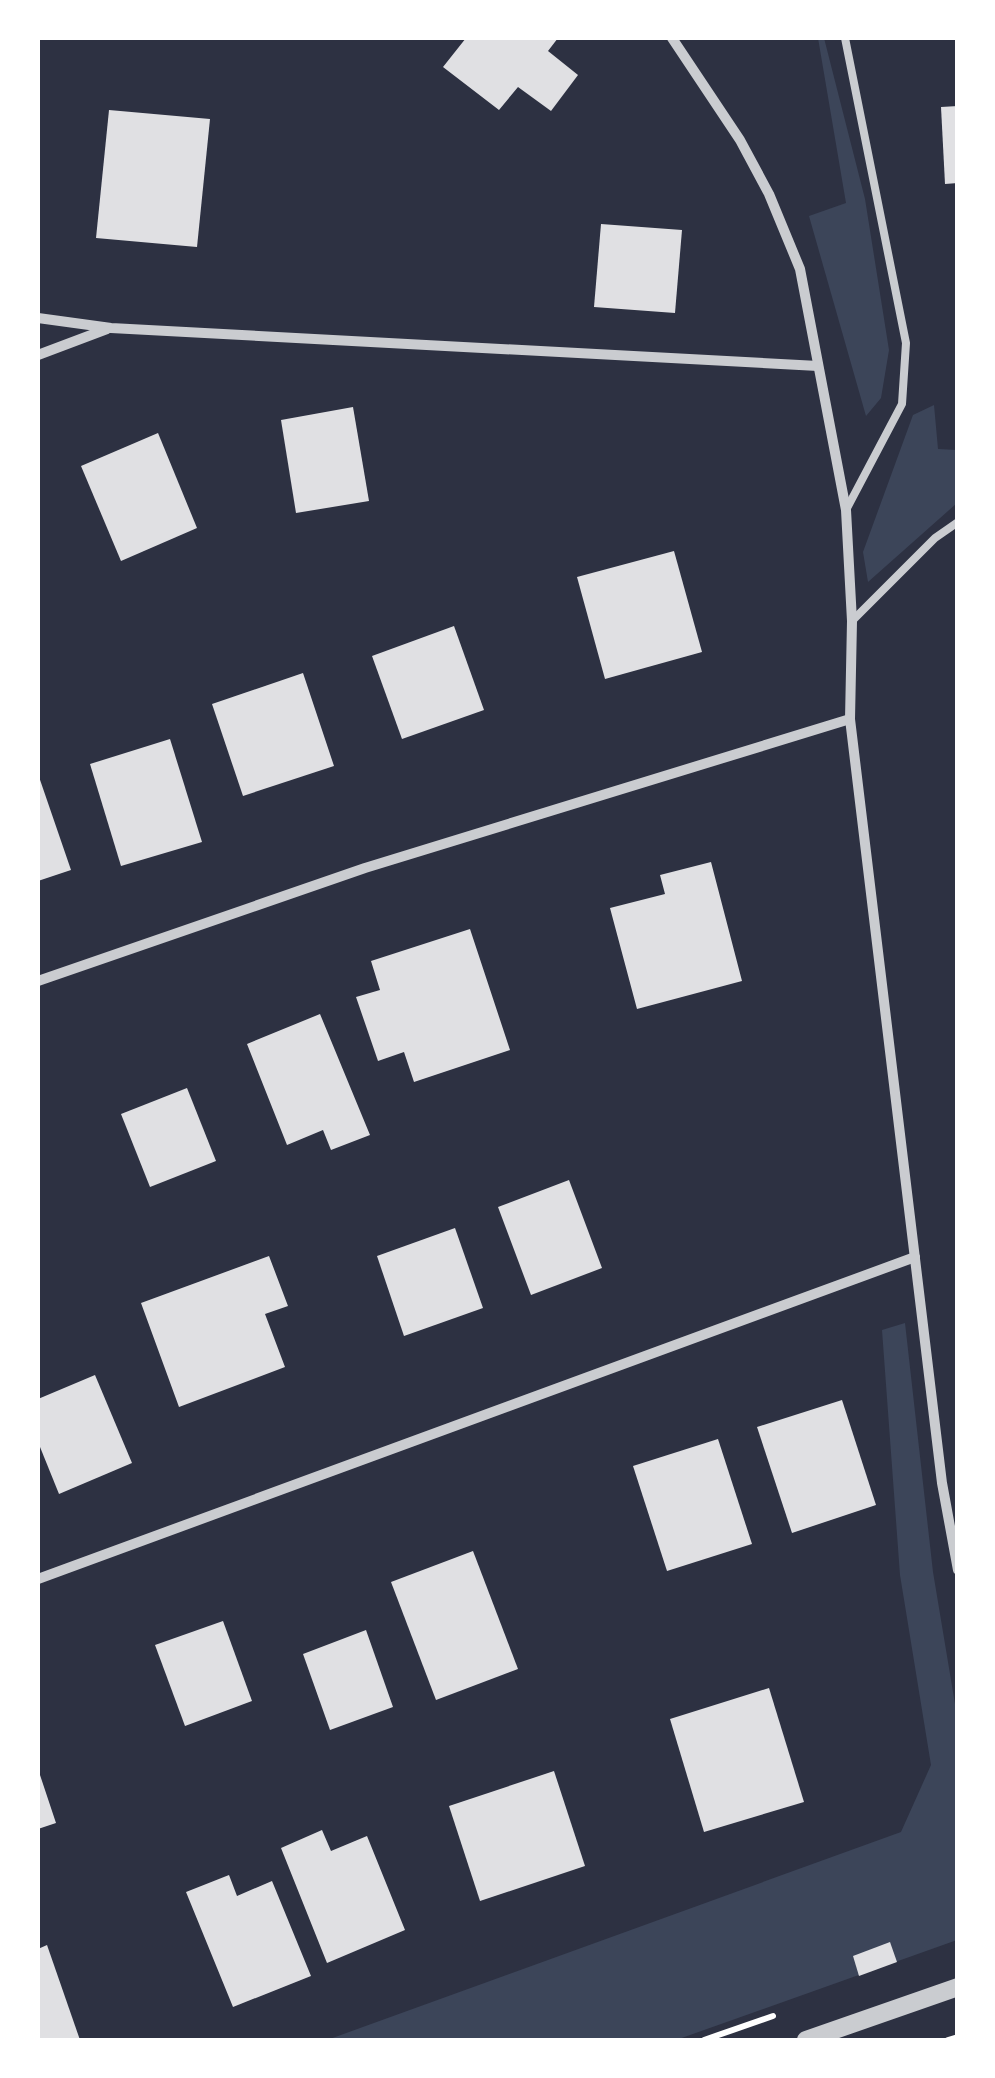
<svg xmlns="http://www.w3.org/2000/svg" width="995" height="2078" viewBox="0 0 995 2078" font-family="Jost,sans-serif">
	<rect width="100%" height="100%" fill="#2d3142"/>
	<!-- green -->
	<g fill="#3c4559">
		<path d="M818,38H824L865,199L889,350L881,398L866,416L809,216L846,203Z"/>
		<path d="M934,405L938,449L957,450V503L868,582L863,552L913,415Z"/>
		<path d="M905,1323L933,1572L957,1716V1940L676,2040H327L901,1832L931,1765L900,1575L882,1330Z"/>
	</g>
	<!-- building -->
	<g fill="#e0e0e3">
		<path d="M466,38H558L548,51L578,75L551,111L518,87L499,110L443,67Z"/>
		<path d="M958,106V183L945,184L941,107Z"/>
		<path d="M109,110L210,119L197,247L96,238Z"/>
		<path d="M601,224L682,230L675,313L594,307Z"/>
		<path d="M353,407L369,501L296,513L281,420Z"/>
		<path d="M158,433L197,528L121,561L81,466Z"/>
		<path d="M674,551L702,652L605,679L577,577Z"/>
		<path d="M454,626L484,710L402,739L372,656Z"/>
		<path d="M303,673L334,766L243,796L212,704Z"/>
		<path d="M170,739L202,842L121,866L90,764Z"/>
		<path d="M38,774L71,870L38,881Z"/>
		<path d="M711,862L742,981L637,1009L610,908L665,894L660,875Z"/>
		<path d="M470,929L510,1050L414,1082L404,1052L378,1061L356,997L380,990L371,961Z"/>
		<path d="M320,1014L370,1135L331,1150L323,1130L287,1145L247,1044Z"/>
		<path d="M187,1088L216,1161L150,1187L121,1114Z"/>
		<path d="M569,1180L602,1268L531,1295L498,1207Z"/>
		<path d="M455,1228L483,1308L404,1336L377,1256Z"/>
		<path d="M269,1256L288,1306L265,1314L285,1367L179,1407L141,1303Z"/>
		<path d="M95,1375L132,1463L59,1494L38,1442V1399Z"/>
		<path d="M842,1400L876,1505L792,1533L757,1427Z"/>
		<path d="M718,1439L752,1544L667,1571L633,1466Z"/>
		<path d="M473,1551L518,1669L436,1700L391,1582Z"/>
		<path d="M223,1621L252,1701L185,1726L155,1645Z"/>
		<path d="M366,1630L393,1707L330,1730L303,1654Z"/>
		<path d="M769,1688L804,1802L704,1832L670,1719Z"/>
		<path d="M38,1769L56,1823L38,1829Z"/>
		<path d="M554,1771L585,1866L480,1901L449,1806Z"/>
		<path d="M322,1830L331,1851L367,1836L405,1930L327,1963L281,1848Z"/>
		<path d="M229,1875L237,1896L272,1881L311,1976L233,2007L186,1892Z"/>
		<path d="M890,1942L897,1962L859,1976L853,1956Z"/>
		<path d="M47,1945L80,2040H38V1949Z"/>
	</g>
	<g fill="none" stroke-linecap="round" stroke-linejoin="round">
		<!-- path -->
		<g stroke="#fff" stroke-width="6">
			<path d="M704,2040L773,2016"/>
			<path d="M948,2040L958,2037"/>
		</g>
		<!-- service -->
		<g stroke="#caccd0" stroke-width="8">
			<path d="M845,38L906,343L902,404L846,510"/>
			<path d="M852,621L935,538L958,522"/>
		</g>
		<!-- minor -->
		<g stroke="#caccd0" stroke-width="10">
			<path d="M672,38L740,140L769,194L800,269L846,510L852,621L850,719L942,1483L958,1570"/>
			<path d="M38,318L111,328L818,366"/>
			<path d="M38,355L107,329"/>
			<path d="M38,981L365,868L850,719"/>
			<path d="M38,1579L915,1257"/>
		</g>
		<!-- tertiary -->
		<path stroke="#caccd0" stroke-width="18" d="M806,2040L958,1987"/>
	</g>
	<!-- border -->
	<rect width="995" height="2078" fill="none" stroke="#ffffff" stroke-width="80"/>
</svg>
